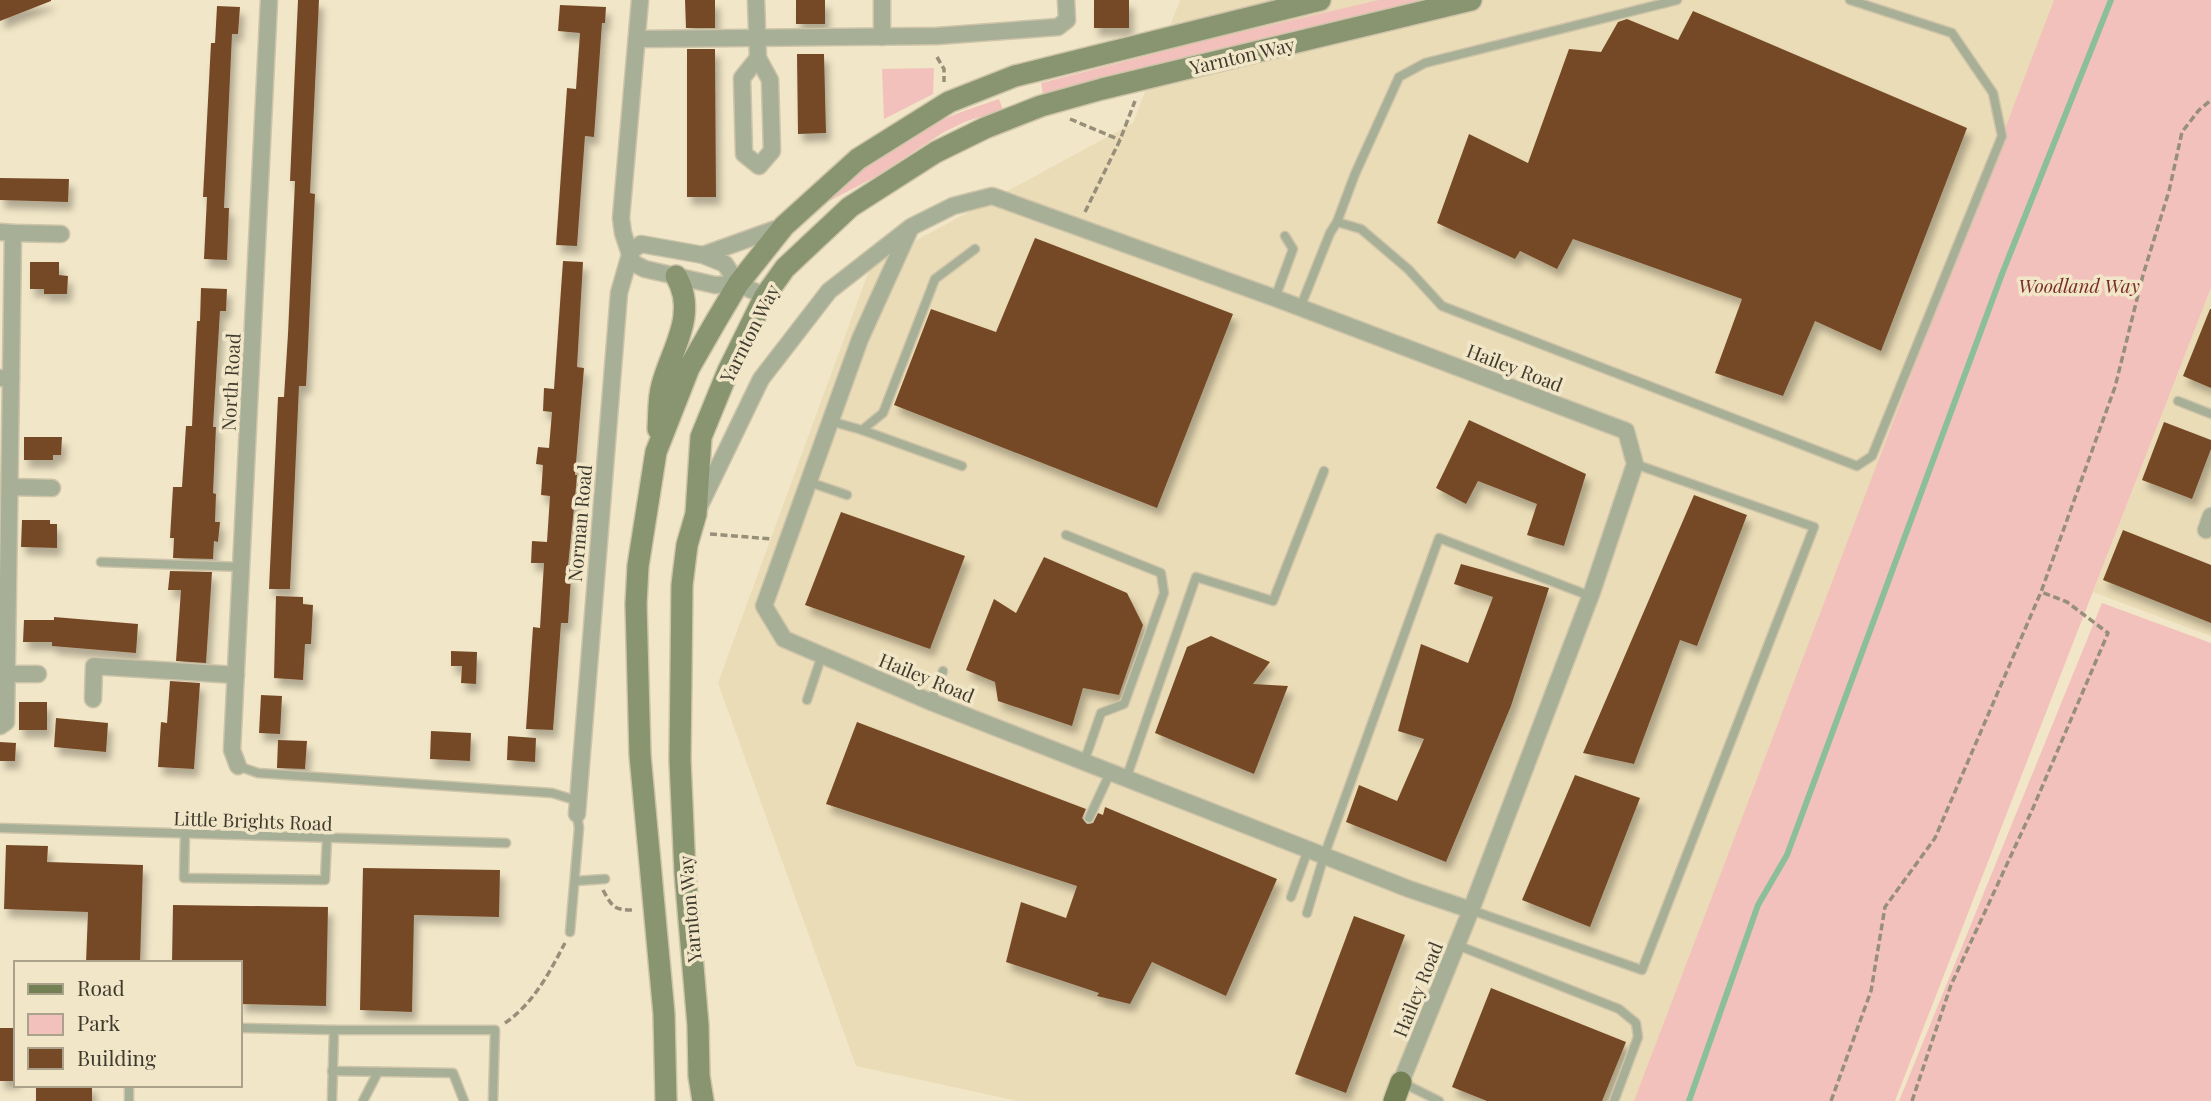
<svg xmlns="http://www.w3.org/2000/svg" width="2211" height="1101" viewBox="0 0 2211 1101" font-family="'Playfair Display',serif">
	<defs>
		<filter id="shadow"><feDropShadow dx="4.5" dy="8" stdDeviation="3.5" flood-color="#0004"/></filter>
	</defs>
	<rect width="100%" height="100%" fill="#f1e6c7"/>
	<!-- built -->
	<g fill="#eadcb6">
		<path d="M1180,0H2063L1635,1101H1018L856,1066L718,683L871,265L1133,123Z"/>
		<path d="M2211,288V636L2093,592Z"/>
	</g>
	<!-- green -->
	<g fill="#f3c1bb">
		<path d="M1379,0H1419L1412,5L1043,94L1041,83L1211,39Z"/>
		<path d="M2054,0H2211V288L1895,1101H1634Z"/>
		<path d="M934,68L933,94L884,119L882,69Z"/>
		<path d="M999,99L1003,110L967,121L944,132L875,177L816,208C847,182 878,156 913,135C939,118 970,109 999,99Z"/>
		<path d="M2102,603L2211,643V1101H1899Z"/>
	</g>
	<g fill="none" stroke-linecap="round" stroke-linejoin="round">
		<!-- stream -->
		<path stroke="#8abf9a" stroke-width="6" d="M1689,1101L1758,905L1787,855L2002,274L2111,0"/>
	</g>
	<!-- building -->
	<g fill="#764a27" filter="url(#shadow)">
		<path d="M0,0H51V1L0,21Z"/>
		<path d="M298,0H319L310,193L315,194L308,347L306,386H299L290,589H269L278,397H284L288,334L295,181H290Z"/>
		<path d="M685,0H715V28H686Z"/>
		<rect x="796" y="0" width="29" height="24"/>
		<rect x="1094" y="0" width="35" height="28"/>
		<path d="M560,5L606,7L605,23H602L594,137L585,136L577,246L556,245L567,88L576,89L580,33L558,31Z"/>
		<path d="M217,6L240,7L238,34H232L224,208H229L227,260L204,259L207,197H203L210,62L211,43H215Z"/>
		<path d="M1693,11L1967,128L1881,351L1815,321L1783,396L1715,373L1742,299L1573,239L1557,269L1520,251L1515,259L1437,223L1469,134L1528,163L1569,49L1601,52L1618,22L1627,19L1678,40Z"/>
		<path d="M687,49H715L716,197H687Z"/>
		<path d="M797,54H824L826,133L798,134Z"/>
		<path d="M0,178L69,179L68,202L0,200Z"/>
		<path d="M1035,238L1233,314L1157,508L894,405L931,309L996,332Z"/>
		<path d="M563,261L583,262L577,367L584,368L575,475H577L575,498L567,576L571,577L568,623H561L553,730L526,729L533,627L540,628L544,563H531L532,541L547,542L550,496L541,495L543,465L536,464L538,447L549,448L552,412L543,411L544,388L554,389Z"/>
		<path d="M30,262H59V275L68,276L67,294H44V289H30Z"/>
		<path d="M201,288L227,289L226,311H220L213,427H216L213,493L216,494L215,522H220L218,542L214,541L213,559L173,558L174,538H170L173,487H182L186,426H192L197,321H200Z"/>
		<path d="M2210,309H2211V388L2183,376Z"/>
		<path d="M1469,420L1586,474L1564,546L1527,535L1537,504L1478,481L1466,504L1436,488Z"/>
		<path d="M2164,422L2211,440V449L2192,499L2142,480Z"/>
		<path d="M24,437H62L61,455H53V460H24Z"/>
		<path d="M1694,495L1747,515L1697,646L1680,640L1634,764L1583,753Z"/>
		<path d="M841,512L965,556L930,649L805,605Z"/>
		<path d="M22,520H50V524H57V548L21,547Z"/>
		<path d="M2123,530L2211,565V623L2103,580Z"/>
		<path d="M1044,557L1127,593L1143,625L1119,695L1083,688L1072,726L998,701L995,682L966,670L994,599L1016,613Z"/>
		<path d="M1461,564L1549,588L1511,706L1446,862L1346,822L1359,785L1397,801L1424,739L1398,731L1421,644L1468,663L1493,597L1454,584Z"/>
		<path d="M170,571L212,572L206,663L176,661L181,590H168Z"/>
		<path d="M276,596L303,597V604L313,605L311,644H305L303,680L274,678Z"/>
		<path d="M54,617L138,624L136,653L52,646V642H23L24,620H54Z"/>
		<path d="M1211,636L1270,662L1253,684L1288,686L1254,774L1155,733L1187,647Z"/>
		<path d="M451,651L477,652L476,684L461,683L462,666H451Z"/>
		<path d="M170,681L200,683L194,769L158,767L161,722L167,723Z"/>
		<path d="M261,695L282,696L280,734L259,733Z"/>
		<rect x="19" y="702" width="28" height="28"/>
		<path d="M56,718L108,723L106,752L54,747Z"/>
		<path d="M857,722L1086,809L1082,818L1087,824L1093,823L1098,813L1103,815L1105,807L1277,879L1226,996L1152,962L1130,1004L1097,996L1099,993L1006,962L1021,902L1066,918L1077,886L826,804Z"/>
		<path d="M431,731L471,733L470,761L430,759Z"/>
		<path d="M508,736L536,738L535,762L507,760Z"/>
		<path d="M278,740L307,741L305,769L277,768Z"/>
		<path d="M0,742L16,743L15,761H0Z"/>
		<path d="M1575,775L1640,798L1590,927L1522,900Z"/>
		<path d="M6,845L48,846L47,862L143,865L140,963H86L88,912L4,909Z"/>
		<path d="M363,868L500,870L499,917L414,915L412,1012L360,1010Z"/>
		<path d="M173,905L328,907L326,1006L240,1004V963H172Z"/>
		<path d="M1354,916L1405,935L1346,1093L1295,1074Z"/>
		<path d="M1491,988L1626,1042L1602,1101H1487L1452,1087Z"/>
		<rect x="0" y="1028" width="16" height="53"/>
		<rect x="36" y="1085" width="56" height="16"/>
	</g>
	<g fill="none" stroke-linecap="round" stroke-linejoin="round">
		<!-- lane casing -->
		<g stroke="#cec4a9" stroke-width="11">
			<g id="lane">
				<path d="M1337,222L1361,229L1408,269L1442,306L1857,466L1872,456L2002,136L1993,93L1952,33L1850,0"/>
				<path d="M1275,298L1293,249L1285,236"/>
				<path d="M1300,308L1330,233L1337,222L1355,174L1399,77L1425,63L1677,0"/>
				<path d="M2178,401L2211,414"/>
				<path d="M830,421L862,430L883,413L935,279L975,249"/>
				<path d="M862,430L962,466"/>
				<path d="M809,482L847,495"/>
				<path d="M1066,535L1161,573L1164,593L1124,704L1101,713L1084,762"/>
				<path d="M101,562L243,567"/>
				<path d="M807,700L822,655"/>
				<path d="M931,702L943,671"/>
				<path d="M238,766L258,773L552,793L578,801"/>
				<path d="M1126,779L1196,577L1273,601L1324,471"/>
				<path d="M1089,818L1110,773"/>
				<path d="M0,828L506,843"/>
				<path d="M185,834L184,878L325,880L327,838"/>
				<path d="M575,881L605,879"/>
				<path d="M1291,897L1308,850"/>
				<path d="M1471,910L1642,970L1814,527L1635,464"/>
				<path d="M1307,913L1324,856L1439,538L1590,596"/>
				<path d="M570,932L579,828L577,814"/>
				<path d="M1457,945L1619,1009L1636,1023L1638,1037L1614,1101"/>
				<path d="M240,1028L334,1030"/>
				<path d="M332,1071L453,1073L464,1101"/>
				<path d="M1401,1082L1439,1101"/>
				<path d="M129,1101V1085"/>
				<path d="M332,1101L334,1030H495L493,1101"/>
				<path d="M363,1101L378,1072"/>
			</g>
		</g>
		<!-- street casing -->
		<g stroke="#cec4a9" stroke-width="19">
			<g id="street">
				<path d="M640,0L621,218L623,233L633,263L645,269L715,285L738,284L765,296"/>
				<path d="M756,0L758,58L742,78L744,154L759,166L772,151L770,80L758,58"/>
				<path d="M882,0V37"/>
				<path d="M637,39L937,36L1058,27L1067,20L1066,0"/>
				<path d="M910,229L860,339L764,606L784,639L931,702L1409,889L1471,910"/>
				<path d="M0,232L13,233L11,378"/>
				<path d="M13,233L61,234"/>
				<path d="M703,255L725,264L738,284"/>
				<path d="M0,378H11L6,722L0,726"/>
				<path d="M10,487L52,488"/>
				<path d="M700,505L761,379L829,291L911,227L953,206L992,196L1275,298L1626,431L1635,464L1592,592L1471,910L1401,1082"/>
				<path d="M2206,530L2211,516"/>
				<path d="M7,674H38"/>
				<path d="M93,699L94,666L236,675"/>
				<path d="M238,766L232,750L269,0"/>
				<path d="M577,814L619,293L631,251L641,244L703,255L784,226"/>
			</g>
		</g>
		<!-- secondary casing -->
		<g stroke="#cec4a9" stroke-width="24">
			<g id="secondary">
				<path d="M658,429C659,415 658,399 662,385C672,348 698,314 676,276"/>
				<path d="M666,1101L664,1014L640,755L636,604L638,566L656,452L689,368L716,321L738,284L784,226L858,159L949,102L1015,76L1320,0"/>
				<path d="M703,1101L699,1076L698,1025L685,873L680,760L682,585L687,545L696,514L701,437L728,371L765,296L785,268L850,207L936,152L985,128L1041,106L1102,89L1471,0"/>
			</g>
		</g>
		<!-- primary casing -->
		<g stroke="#cec4a9" stroke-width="24">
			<path id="primary" d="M1394,1101L1401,1082"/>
		</g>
		<!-- path -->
		<g stroke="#978f7a" stroke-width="3.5" stroke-dasharray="7 3.5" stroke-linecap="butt">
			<path d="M937,57L944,69V82"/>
			<path d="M1070,119L1120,140"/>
			<path d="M1085,212L1120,140L1135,101"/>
			<path d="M710,534L772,539"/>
			<path d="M603,890C613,908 614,910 634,910"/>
			<path d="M505,1023C534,1003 549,973 565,943"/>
			<path d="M1831,1101L1871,991L1885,907L1935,838L2041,592L2115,387L2143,275L2169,191L2182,132L2199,110L2211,100"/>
			<path d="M1912,1101L1951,985L2033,808L2108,633L2067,602L2041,592"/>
		</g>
		<!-- lane -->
		<use href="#lane" stroke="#a7af97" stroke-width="8"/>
		<!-- street -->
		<use href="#street" stroke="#a7af97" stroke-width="16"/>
		<!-- secondary -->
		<use href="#secondary" stroke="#899470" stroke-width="21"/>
		<!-- primary -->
		<use href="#primary" stroke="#738054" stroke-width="21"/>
	</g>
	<g text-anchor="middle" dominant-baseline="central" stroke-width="7" stroke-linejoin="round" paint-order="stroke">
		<!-- street labels -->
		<g font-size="19" fill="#403b2f" stroke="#f1e6c7">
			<text transform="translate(1242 55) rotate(-13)">Yarnton Way</text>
			<text transform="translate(749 333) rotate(-63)">Yarnton Way</text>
			<text transform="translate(1515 367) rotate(21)">Hailey Road</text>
			<text transform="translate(230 382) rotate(-87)">North Road</text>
			<text transform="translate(579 523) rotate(-85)">Norman Road</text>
			<text transform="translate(927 677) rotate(22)">Hailey Road</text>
			<text transform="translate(253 820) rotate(2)">Little Brights Road</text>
			<text transform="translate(689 909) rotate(-95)">Yarnton Way</text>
			<text transform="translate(1417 989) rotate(-68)">Hailey Road</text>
		</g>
		<!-- park labels -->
		<g font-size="19" font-style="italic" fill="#782d29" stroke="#f1e6c7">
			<text x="2079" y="285">Woodland Way</text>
		</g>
	</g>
	<!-- legend -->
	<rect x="14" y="961" width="228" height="126" fill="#f1e6c7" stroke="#aaa28a" stroke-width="2"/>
	<rect x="28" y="984" width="35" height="10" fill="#738054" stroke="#aaa28a" stroke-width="2"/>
	<text x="77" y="996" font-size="21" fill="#403b2f">Road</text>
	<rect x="28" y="1014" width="35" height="21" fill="#f3c1bb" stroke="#aaa28a" stroke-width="2"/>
	<text x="77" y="1031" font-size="21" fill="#403b2f">Park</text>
	<rect x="28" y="1048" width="35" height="21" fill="#764a27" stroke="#aaa28a" stroke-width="2"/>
	<text x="77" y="1066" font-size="21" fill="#403b2f">Building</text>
</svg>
